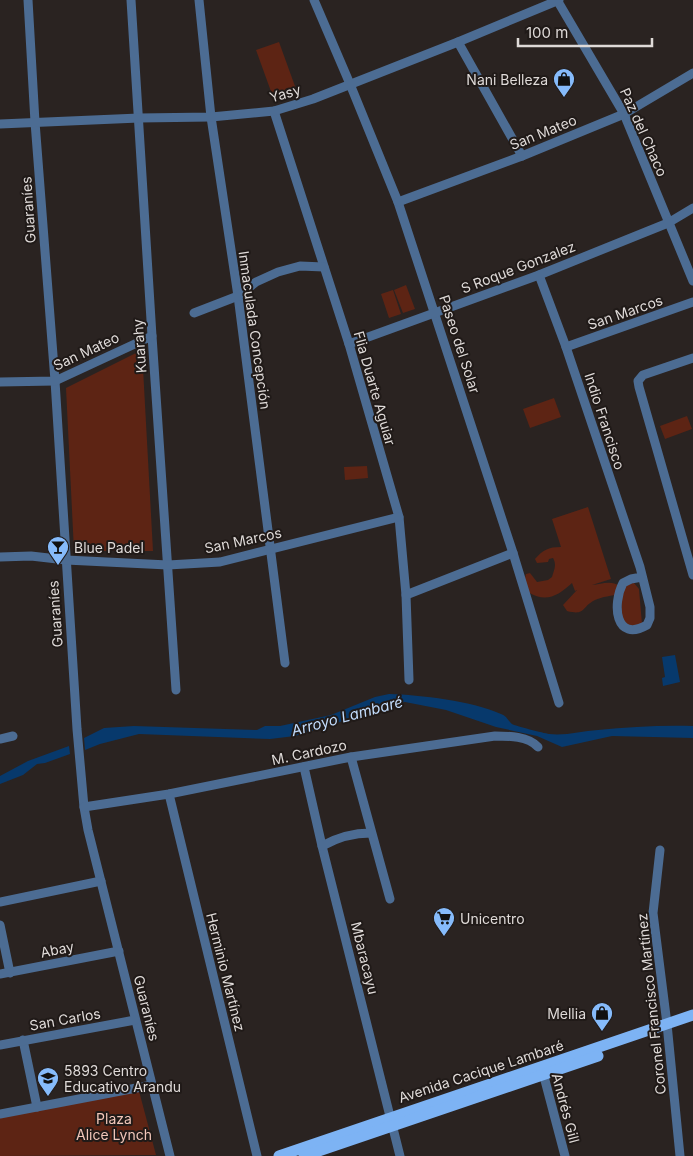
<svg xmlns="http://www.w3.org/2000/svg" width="693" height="1156" viewBox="0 0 693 1156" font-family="Inter,sans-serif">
	<rect width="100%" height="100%" fill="#2a2321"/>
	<!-- green -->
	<g fill="#5d2414">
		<path d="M279,42L296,89L273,97L256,50Z"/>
		<path d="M406,285L415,309L403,313L394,290Z"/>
		<path d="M393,290L401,314L389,318L381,294Z"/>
		<path d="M142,350L153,551H74L66,388Z"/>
		<path d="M554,398L561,417L530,428L523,409Z"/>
		<path d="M687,416L692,429L665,439L660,426Z"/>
		<path d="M367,466L368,478L345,480L344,467Z"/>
		<path d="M588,507L611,579L592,585C601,584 612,580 619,586L634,583L639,589L642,624L624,627L621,609L622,597L620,595C612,595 602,597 595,600C581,607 586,616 567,611L563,605L577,590L575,591L572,583C558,596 546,603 528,592L525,578L526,574L530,573L537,582L548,580L552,577C554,570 557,565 553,558L549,559L548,562L537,563L535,559C543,550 548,547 561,547L552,519Z"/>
		<path d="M139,1091L156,1155L0,1156V1118Z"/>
	</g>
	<!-- water -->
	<g fill="#07396c">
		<path d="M675,655L680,682L663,686L662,678L665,677L662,657Z"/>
		<path d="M389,694C420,695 473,701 501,714C507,716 508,721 512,724C515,726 544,733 549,734C565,736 582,731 598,730C629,727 661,725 693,726V738L612,736L562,747L537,736L496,727L446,710L405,702L367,710L343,721L295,736L270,739L139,734L100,744L85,750L84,738L104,728L134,726L257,730L265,726H280L331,715L375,697Z"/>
		<path d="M69,746L70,754L45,763L37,764L23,775L0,784V776L28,761Z"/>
	</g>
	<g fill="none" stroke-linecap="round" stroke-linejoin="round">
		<!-- minor -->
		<g stroke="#4c6c93" stroke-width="9">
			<path d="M28,0L35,122L55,381L77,729L84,807L88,830L170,1156"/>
			<path d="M131,0L152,336L176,690"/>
			<path d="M199,0L211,117L238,296L285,663"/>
			<path d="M314,0L350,84L398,202L513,553L559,703"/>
			<path d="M557,0L624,114L693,281"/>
			<path d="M458,42L522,156"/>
			<path d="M274,111L349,344L399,517L406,595L409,680"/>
			<path d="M0,124L139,118L211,117L274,111L313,99L458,42L559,0"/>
			<path d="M398,202L522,156L624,114L693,73"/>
			<path d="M539,275L566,347L640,567L650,607V618L647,625C615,643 612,604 623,583L631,579L642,577"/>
			<path d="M194,313L238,296L256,282L278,272L300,266L324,267"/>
			<path d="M349,344L539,275L668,223L693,208"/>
			<path d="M566,347L693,302"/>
			<path d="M693,358L643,375L638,381L639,387L693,575"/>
			<path d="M0,382L55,381L152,336"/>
			<path d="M0,557L31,556L66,560L168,565L220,562L399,517"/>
			<path d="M406,595L513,553"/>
			<path d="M0,739L13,736"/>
			<path d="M351,757L390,899"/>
			<path d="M304,767L322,846L400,1156"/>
			<path d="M169,794L257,1156"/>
			<path d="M84,807L169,794L351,757L495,736C509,736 528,736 538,747"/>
			<path d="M322,846C338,837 352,833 371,833"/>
			<path d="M660,850L653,913L667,1024L680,1156"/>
			<path d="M0,902L101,881"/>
			<path d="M0,925L10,973"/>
			<path d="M0,974L119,951"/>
			<path d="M23,1040L37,1107"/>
			<path d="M0,1045L135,1020"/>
			<path d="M542,1069L565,1156"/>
			<path d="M0,1114L152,1085"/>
		</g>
		<!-- major -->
		<g stroke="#7db3f4" stroke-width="11">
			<path d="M279,1156L693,1015"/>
			<path d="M304,1156L598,1056"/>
		</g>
	</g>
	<!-- icons -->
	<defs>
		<g id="shop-pin" transform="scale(1.125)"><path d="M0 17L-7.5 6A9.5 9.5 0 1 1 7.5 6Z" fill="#86bbfb" stroke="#201a18"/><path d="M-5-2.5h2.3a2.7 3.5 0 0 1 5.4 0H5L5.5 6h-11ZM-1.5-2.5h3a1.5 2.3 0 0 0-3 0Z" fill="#111"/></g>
		<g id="bar-pin" transform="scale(1.125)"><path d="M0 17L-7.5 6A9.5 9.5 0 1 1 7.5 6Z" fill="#86bbfb" stroke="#201a18"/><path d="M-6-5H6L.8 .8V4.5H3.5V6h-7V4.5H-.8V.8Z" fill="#111"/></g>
		<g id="supermarket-pin" transform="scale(1.125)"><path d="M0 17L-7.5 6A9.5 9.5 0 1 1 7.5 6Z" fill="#86bbfb" stroke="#201a18"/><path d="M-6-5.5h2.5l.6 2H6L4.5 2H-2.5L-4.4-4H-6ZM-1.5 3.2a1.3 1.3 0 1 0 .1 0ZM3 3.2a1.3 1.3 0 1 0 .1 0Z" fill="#111"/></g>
		<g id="school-pin" transform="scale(1.125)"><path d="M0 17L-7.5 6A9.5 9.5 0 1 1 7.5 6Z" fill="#86bbfb" stroke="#201a18"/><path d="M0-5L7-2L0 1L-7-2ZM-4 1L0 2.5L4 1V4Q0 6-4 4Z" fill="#111"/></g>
	</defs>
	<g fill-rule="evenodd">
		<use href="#shop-pin" x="564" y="79"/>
		<use href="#bar-pin" x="58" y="547"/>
		<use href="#supermarket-pin" x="444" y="918"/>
		<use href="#shop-pin" x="602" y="1013"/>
		<use href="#school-pin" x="48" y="1078"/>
	</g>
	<g text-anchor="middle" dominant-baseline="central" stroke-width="4" stroke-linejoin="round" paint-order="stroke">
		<!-- poi labels -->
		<g font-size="14" fill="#dfdad8" stroke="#201a18" text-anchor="start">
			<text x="548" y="79" text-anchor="end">Nani Belleza</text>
			<text x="74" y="547">Blue Padel</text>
			<text x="460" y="918">Unicentro</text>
			<text x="586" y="1013" text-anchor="end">Mellia</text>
			<text x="64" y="1070">5893 Centro<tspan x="64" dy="16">Educativo Arandu</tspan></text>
		</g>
		<!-- street labels -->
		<g font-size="14" fill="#dfdad8" stroke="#201a18">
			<text transform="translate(285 93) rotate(-16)">Yasy</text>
			<text transform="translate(543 132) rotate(-22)">San Mateo</text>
			<text transform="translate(644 132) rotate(66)">Paz del Chaco</text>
			<text transform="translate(28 210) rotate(-94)">Guaraníes</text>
			<text transform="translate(518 267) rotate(-21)">S Roque Gonzalez</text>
			<text transform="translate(625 312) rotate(-19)">San Marcos</text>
			<text transform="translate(255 330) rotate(82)">Inmaculada Concepción</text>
			<text transform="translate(460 344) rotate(72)">Paseo del Solar</text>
			<text transform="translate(139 346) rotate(-94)">Kuarahy</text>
			<text transform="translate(86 351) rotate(-25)">San Mateo</text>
			<text transform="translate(375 388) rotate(74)">Flia Duarte Aguiar</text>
			<text transform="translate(605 421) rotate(72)">Indio Francisco</text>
			<text transform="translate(243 540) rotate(-12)">San Marcos</text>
			<text transform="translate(55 614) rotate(-94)">Guaraníes</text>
			<text transform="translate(309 752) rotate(-12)">M. Cardozo</text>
			<text transform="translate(57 949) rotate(-11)">Abay</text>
			<text transform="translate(365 958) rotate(76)">Mbaracayu</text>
			<text transform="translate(226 972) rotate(76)">Herminio Martínez</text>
			<text transform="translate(651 1004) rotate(-96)">Coronel Francisco Martínez</text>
			<text transform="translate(147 1008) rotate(76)">Guaraníes</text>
			<text transform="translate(65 1019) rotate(-10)">San Carlos</text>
			<text transform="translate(481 1071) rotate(-18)">Avenida Cacique Lambaré</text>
			<text transform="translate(566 1108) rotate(75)">Andrés Gill</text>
		</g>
		<!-- park labels -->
		<g font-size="14" fill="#f1c6b9" stroke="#201a18">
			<text x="114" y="1118">Plaza<tspan x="114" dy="16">Alice Lynch</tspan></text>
		</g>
		<!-- water labels -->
		<g font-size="15" font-style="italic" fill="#c3ddfd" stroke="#201a18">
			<text transform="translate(347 716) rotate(-15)">Arroyo Lambaré</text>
		</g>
	</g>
	<!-- scale -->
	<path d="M518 38v8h134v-8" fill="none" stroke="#dfdad8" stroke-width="2.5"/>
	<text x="526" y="38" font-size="15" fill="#dfdad8" stroke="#201a18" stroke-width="4" paint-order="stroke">100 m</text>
</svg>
